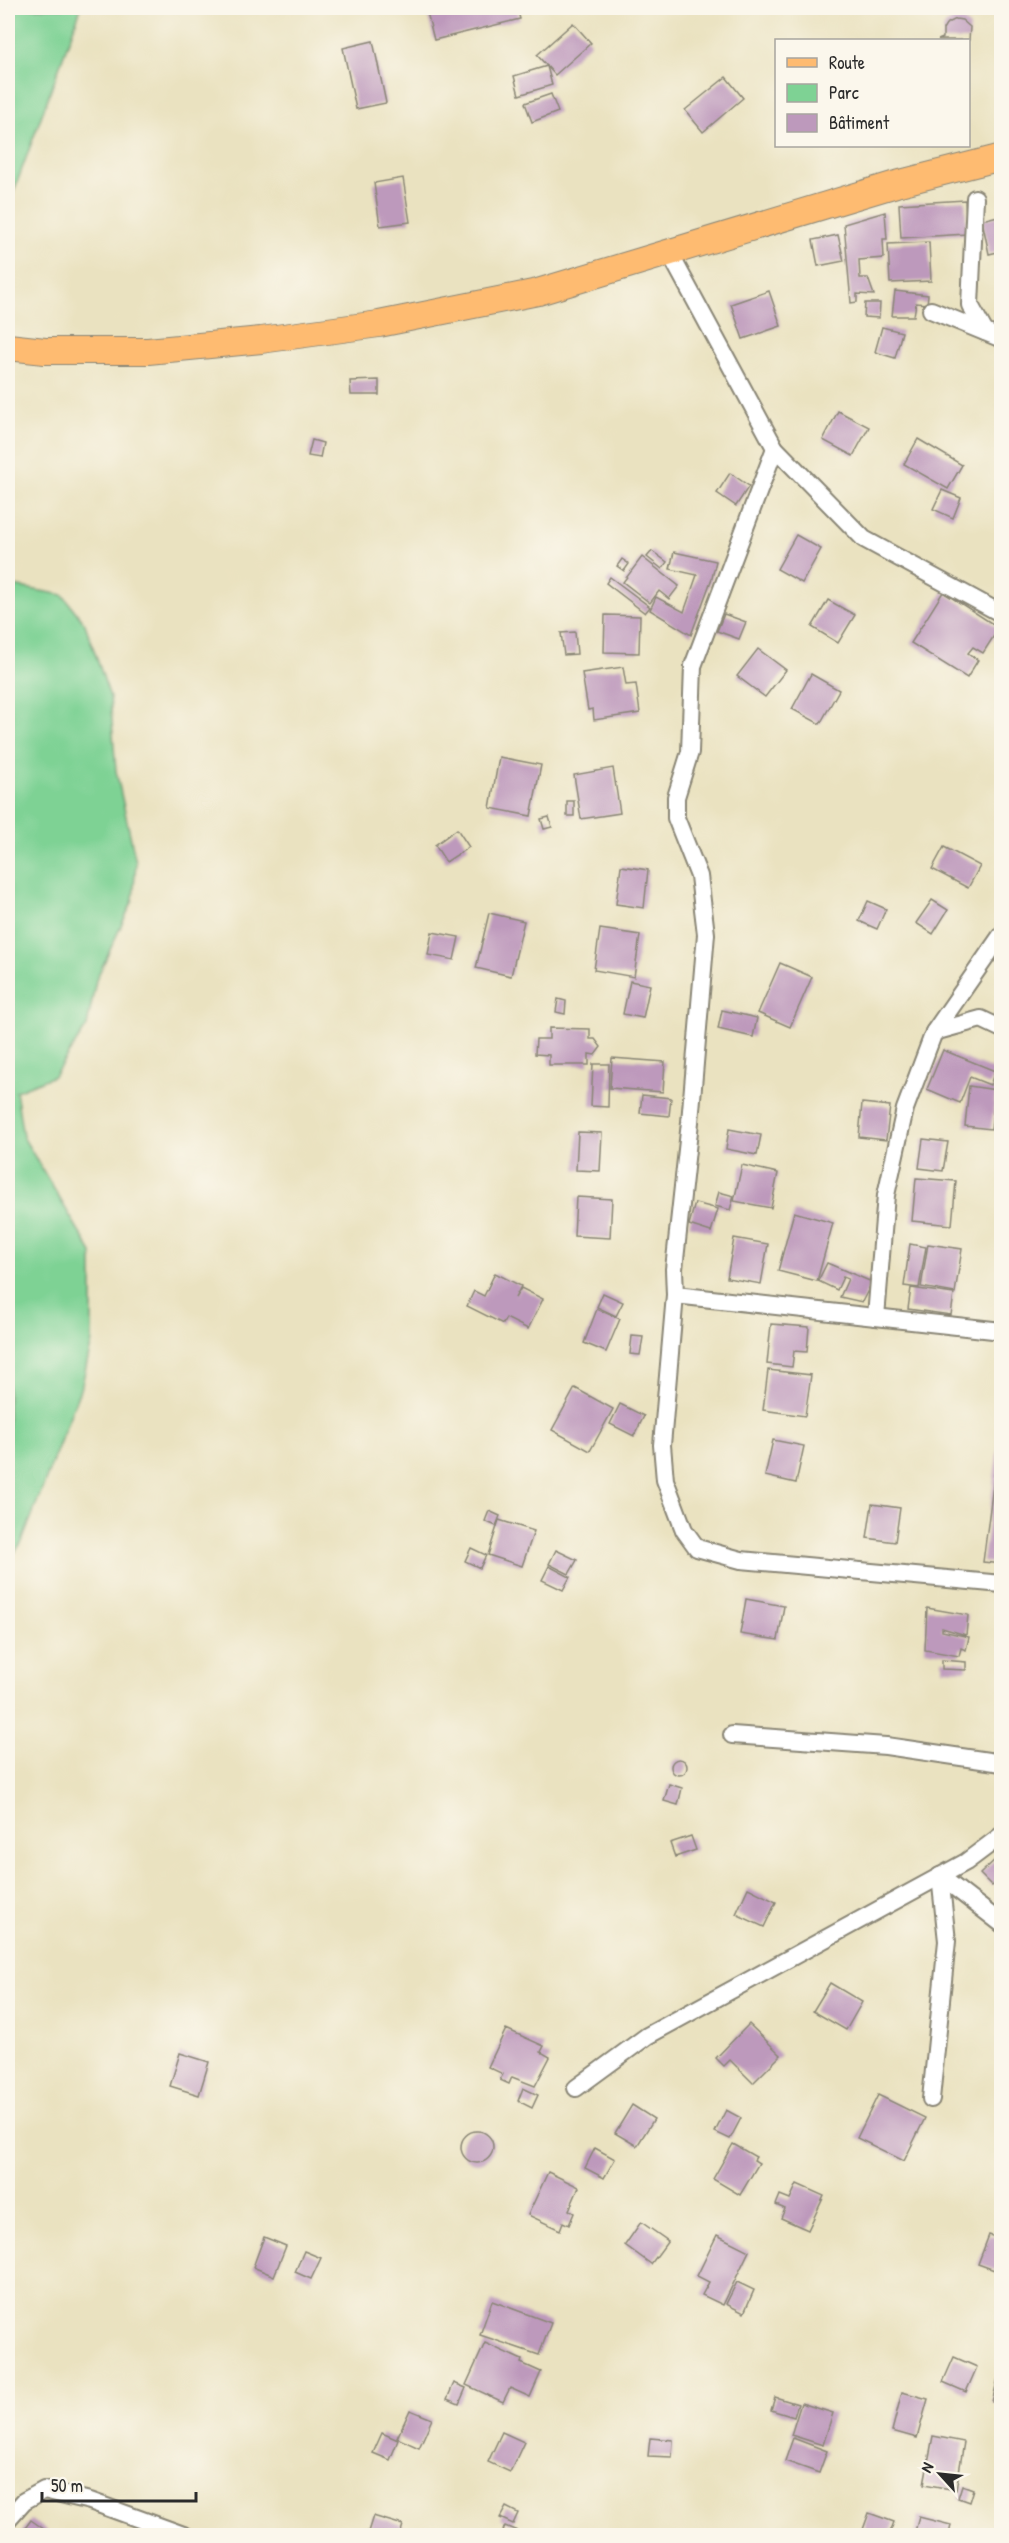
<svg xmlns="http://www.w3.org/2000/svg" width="1009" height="2543" viewBox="0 0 1009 2543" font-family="'Patrick Hand',sans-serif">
	<rect width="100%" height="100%" fill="#fbf7ec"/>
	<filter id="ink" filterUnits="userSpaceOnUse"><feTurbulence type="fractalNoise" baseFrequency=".0167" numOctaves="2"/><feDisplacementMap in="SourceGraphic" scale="12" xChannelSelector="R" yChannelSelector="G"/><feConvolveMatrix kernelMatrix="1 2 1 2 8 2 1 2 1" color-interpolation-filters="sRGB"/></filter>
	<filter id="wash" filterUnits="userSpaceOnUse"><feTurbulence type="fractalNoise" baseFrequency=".008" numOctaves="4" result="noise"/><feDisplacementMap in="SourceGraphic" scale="24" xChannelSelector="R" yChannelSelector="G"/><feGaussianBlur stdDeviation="1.35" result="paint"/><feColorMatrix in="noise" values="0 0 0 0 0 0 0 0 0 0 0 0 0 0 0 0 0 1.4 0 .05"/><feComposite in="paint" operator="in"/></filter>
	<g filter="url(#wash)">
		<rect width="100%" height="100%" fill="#eae2c0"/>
		<!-- green -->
		<g fill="#7ed294" stroke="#547e60" stroke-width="1.5">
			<path d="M8,8H81L8,207Z"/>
			<path d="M8,585L63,595L85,624L110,697L116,771L136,862L133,900L96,980L87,1026L54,1076L16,1091L23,1137L92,1253V1341L82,1384L22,1542L8,1562Z"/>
		</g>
		<g id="blocks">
			<!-- building -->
			<g fill="#bd99bc">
				<path d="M426,8H517L520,19L434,40Z"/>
				<path d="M956,19L962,20L970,27L969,40H938L943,38V29L946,24Z"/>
				<path d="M573,23L591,43L555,75L537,55Z"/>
				<path d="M373,41L386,103L356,109L343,48Z"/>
				<path d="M547,66L552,85L519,95L514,76Z"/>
				<path d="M726,77L743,98L703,132L685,110Z"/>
				<path d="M551,94L558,112L532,122L525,103Z"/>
				<path d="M403,178L410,222L380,226L374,183Z"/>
				<path d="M965,200L967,234L901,238L899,204Z"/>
				<path d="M885,212L887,239H883L884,258L859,260L860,278H868L874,295L857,294V302L851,303L844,224Z"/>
				<path d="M1002,215V251L989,254L982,220Z"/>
				<path d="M838,235L844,261L818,266L813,240Z"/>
				<path d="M929,242L931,281L890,283L888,244Z"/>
				<path d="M769,291L781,326L743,339L731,304Z"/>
				<path d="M895,291L928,295L927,304L916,303L914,316H892Z"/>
				<path d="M865,303H880L879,318L864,317Z"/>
				<path d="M882,327L902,332L895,358L875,352Z"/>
				<path d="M379,380V395H351L350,381Z"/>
				<path d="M838,411L869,427L853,456L823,440Z"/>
				<path d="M918,439L962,465L948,489L904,464Z"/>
				<path d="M312,440L323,443L320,458L308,456Z"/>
				<path d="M730,473L749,486L736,506L717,493Z"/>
				<path d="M942,490L961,498L953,518L933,509Z"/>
				<path d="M796,535L821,549L802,583L777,569Z"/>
				<path d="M652,551L667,562L662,569L647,557Z"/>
				<path d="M674,552L716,561L712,578L691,635L650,610L656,597L684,612L697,575L670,569Z"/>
				<path d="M642,557L679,586L669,599L659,591L650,603L623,582Z"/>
				<path d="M622,559L629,564L624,571L617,566Z"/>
				<path d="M610,577L650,607L645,613L606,583Z"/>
				<path d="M943,592L999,628L983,653L973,647L968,653L978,660L967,678L911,643Z"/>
				<path d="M828,600L855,615L838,643L812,627Z"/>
				<path d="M724,614L746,622L739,639L717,631Z"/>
				<path d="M605,615L640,616L639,653L604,652Z"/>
				<path d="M575,632L577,654L564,655L561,633Z"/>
				<path d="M758,649L786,670L765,697L737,676Z"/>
				<path d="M623,667L626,685L636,684L640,713L594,720L593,709L588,710L582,673Z"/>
				<path d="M811,674L839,690L820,724L792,709Z"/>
				<path d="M499,757L541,765L531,816L490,808Z"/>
				<path d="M613,768L620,813L581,819L574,775Z"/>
				<rect x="567" y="801" width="7" height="15"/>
				<path d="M549,817L552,827L544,829L541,819Z"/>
				<path d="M457,829L469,847L446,862L435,845Z"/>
				<path d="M944,847L980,866L968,888L932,869Z"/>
				<path d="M621,866L648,870L644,908L616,904Z"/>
				<path d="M932,900L948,910L933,934L916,923Z"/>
				<path d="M868,901L886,909L877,929L859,921Z"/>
				<path d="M489,913L524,921L511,976L476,968Z"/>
				<path d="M600,929L640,935L634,977L594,970Z"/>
				<path d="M432,932L459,937L454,960L428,955Z"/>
				<path d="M780,963L812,977L790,1027L758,1013Z"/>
				<path d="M630,981L650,985L643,1018L623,1014Z"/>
				<path d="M558,999L566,1001L565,1014L556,1012Z"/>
				<path d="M722,1010L757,1018L753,1037L718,1029Z"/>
				<path d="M549,1028L590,1029V1039H595L601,1047L595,1055L589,1054V1065H549V1055L535,1054L536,1039H549Z"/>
				<path d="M943,1050L995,1071L990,1085L970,1077L960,1103L927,1089Z"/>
				<path d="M612,1058L665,1062L663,1092L610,1088Z"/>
				<path d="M593,1064H609L608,1107L591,1106Z"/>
				<path d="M969,1086L996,1090L991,1129L965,1126Z"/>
				<path d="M642,1095L671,1098L669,1116L640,1113Z"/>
				<path d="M862,1103L890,1106L886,1140L859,1137Z"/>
				<path d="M729,1129L761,1135L757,1155L726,1149Z"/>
				<path d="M578,1132L602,1133L600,1171L576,1170Z"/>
				<path d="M923,1139L948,1142L943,1171L919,1168Z"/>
				<path d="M742,1165L778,1173L771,1208L734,1201Z"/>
				<path d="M916,1178L956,1181L952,1225L912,1221Z"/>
				<path d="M719,1192L734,1196L730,1210L715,1206Z"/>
				<path d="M576,1197L612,1199L610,1238L574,1236Z"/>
				<path d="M695,1203L718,1209L711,1232L689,1225Z"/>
				<path d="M794,1212L833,1223L817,1281L778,1271Z"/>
				<path d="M734,1238L768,1244L761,1284L727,1278Z"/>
				<path d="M910,1244L926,1247L919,1288L904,1286Z"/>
				<path d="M928,1244L962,1249L955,1293L921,1287Z"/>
				<path d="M827,1263L872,1282L862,1302L840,1297L848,1279L843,1277L837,1290L818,1281Z"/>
				<path d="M495,1273L521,1286L515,1298L521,1288L543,1299L528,1329L506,1318L503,1324L467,1306L474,1291L484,1296Z"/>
				<path d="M911,1288L954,1294L951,1315L908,1309Z"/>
				<path d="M603,1293L623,1302L616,1316L597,1307Z"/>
				<path d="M597,1309L620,1319L606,1352L584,1343Z"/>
				<path d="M771,1324L809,1327L807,1352L794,1351L792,1367L767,1364Z"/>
				<path d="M632,1336L643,1337L640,1355L630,1354Z"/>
				<path d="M768,1370L811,1375L805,1416L763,1410Z"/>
				<path d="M575,1388L613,1409L590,1451L552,1430Z"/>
				<path d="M620,1404L644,1416L634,1436L610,1424Z"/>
				<path d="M773,1440L804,1446L796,1483L765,1476Z"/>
				<path d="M998,1447H1002V1564L983,1562Z"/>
				<path d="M872,1504L900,1508L895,1542L867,1538Z"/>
				<path d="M489,1511L500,1516L496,1526L485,1521Z"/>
				<path d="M499,1520L534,1531L522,1566L488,1555Z"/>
				<path d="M471,1548L486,1555L480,1568L465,1561Z"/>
				<path d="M556,1550L577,1560L569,1574L549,1564Z"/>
				<path d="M549,1566L570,1577L563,1590L542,1580Z"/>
				<path d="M746,1599L784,1606L778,1640L740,1634Z"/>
				<path d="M927,1608L968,1615L966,1635L942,1628V1631L969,1637L966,1650L961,1648L959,1656L925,1650Z"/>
				<path d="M942,1660L966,1662V1670L942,1669Z"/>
				<circle cx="679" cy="1767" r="8"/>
				<path d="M669,1784L682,1788L678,1805L664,1801Z"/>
				<path d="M691,1836L696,1850L675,1857L670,1843Z"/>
				<path d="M998,1857L1002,1861V1877L992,1886L980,1874Z"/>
				<path d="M748,1888L776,1902L764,1927L736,1914Z"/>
				<path d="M830,1983L862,2002L846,2030L813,2011Z"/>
				<path d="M749,2024L781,2055L753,2083L730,2060L724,2066L716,2058Z"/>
				<path d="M506,2029L544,2046L541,2052L550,2057L535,2086L512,2077L509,2084L500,2080L503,2074L488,2067Z"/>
				<path d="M180,2053L209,2062L199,2095L170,2086Z"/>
				<path d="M523,2088L538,2095L532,2108L518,2101Z"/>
				<path d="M878,2095L925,2118L904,2161L857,2138Z"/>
				<path d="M632,2105L654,2119L637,2146L615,2133Z"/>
				<path d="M726,2110L741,2118L730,2139L715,2132Z"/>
				<circle cx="477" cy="2147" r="16"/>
				<path d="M733,2144L756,2157L754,2160L759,2163L740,2195L713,2179Z"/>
				<path d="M595,2148L615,2159L604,2178L585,2168Z"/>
				<path d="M548,2172L579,2187L569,2210L574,2213L569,2225L563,2222L560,2230L528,2215Z"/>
				<path d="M797,2184L824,2196L808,2230L781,2218L785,2209L776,2205L780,2195L790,2199Z"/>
				<path d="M641,2222L668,2241L651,2264L625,2245Z"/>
				<path d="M717,2235L749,2251L723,2305L702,2295L709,2282L697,2276Z"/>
				<path d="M989,2235L1002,2239V2281L998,2280L1000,2272L978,2264Z"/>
				<path d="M264,2237L286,2246L274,2276L253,2267Z"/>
				<path d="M304,2251L321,2258L311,2279L295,2272Z"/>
				<path d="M737,2282L754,2290L744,2313L726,2304Z"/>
				<path d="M492,2301L551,2323L539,2355L480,2335Z"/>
				<path d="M485,2343L522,2360L521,2363L541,2372L530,2397L510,2388L503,2402L466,2385Z"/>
				<path d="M954,2357L977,2367L966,2392L943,2382Z"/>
				<path d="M1001,2366H1002V2405L992,2402Z"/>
				<path d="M454,2383L466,2388L459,2404L447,2399Z"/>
				<path d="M902,2392L928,2399L917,2438L892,2431Z"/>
				<path d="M775,2397L798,2404L794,2417L771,2410Z"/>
				<path d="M801,2403L833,2413L823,2445L791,2435Z"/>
				<path d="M410,2410L432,2419L419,2448L397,2438Z"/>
				<path d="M502,2432L524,2442L510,2472L488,2462Z"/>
				<path d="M382,2433L398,2440L390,2460L373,2453Z"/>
				<path d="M933,2436L964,2442L956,2490L924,2484Z"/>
				<path d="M650,2438L673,2440L672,2457L648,2456Z"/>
				<path d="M793,2438L827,2451L819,2473L785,2461Z"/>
				<path d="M962,2485L973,2489L969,2502L958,2498Z"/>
				<path d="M506,2507L518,2513L513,2524L500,2518Z"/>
				<path d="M869,2513L894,2522L889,2535H861Z"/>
				<path d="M373,2516L403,2525L400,2535H367Z"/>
				<path d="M919,2517L951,2525L949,2535H914Z"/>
				<path d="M31,2520L52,2535H20Z"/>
				<path d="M505,2526L527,2535H501Z"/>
			</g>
		</g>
	</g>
	<g filter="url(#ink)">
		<use href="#blocks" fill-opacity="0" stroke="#8a8676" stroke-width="1.5"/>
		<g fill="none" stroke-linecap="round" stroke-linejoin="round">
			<!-- minor casing -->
			<g stroke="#8a8676" stroke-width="20">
				<g id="minor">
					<path d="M975,198L970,305L985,332"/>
					<path d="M669,252L775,448L864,539L1002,614"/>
					<path d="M931,310L1002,339"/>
					<path d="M775,448L693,666L690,752L676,797V818L699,876L706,934L690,1122L674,1269L675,1295L1002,1331"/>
					<path d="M1002,934L934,1032L981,1019L1002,1029"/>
					<path d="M675,1295L662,1445L665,1480L684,1530L697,1548L741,1560L1002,1584"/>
					<path d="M876,1317L886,1195L905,1109L934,1032"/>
					<path d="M732,1735L886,1746L1002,1763"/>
					<path d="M940,1876L1002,1924"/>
					<path d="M576,2088L647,2036L966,1862L1002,1835"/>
					<path d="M931,2099L947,1941L940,1876"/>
					<path d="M8,2519L24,2501L44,2490L90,2501L186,2536"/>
				</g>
			</g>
			<!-- primary casing -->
			<g stroke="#8a8676" stroke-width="28">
				<path id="primary" d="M8,347L45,351H148L261,340L379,324L538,292L896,184L1002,157"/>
			</g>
			<!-- minor -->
			<use href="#minor" stroke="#fff" stroke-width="16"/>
			<!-- primary -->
			<use href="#primary" stroke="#febb71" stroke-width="26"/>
		</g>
	</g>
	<!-- margin -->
	<rect width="1009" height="2543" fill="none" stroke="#fbf7ec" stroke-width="30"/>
	<!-- legend -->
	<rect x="775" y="39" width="195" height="108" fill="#fbf7ec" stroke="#a8a59f" stroke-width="1.5"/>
	<rect x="787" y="58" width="30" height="9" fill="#febb71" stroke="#a8a59f" stroke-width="1.5"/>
	<text x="829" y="69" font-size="18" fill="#2b2b2b">Route</text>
	<rect x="787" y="84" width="30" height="18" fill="#7ed294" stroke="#a8a59f" stroke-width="1.5"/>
	<text x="829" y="99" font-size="18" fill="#2b2b2b">Parc</text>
	<rect x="787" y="114" width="30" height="18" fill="#bd99bc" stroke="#a8a59f" stroke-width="1.5"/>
	<text x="829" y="129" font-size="18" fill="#2b2b2b">Bâtiment</text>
	<!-- north arrow -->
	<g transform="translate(940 2474) rotate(297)" stroke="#fbf7ec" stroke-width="4.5" paint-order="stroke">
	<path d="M0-4.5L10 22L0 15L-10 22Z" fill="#2b2b2b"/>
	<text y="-9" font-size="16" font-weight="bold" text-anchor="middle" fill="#2b2b2b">N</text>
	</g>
	<!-- scale -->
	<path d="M42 2492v9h154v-9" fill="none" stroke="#2b2b2b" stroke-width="3"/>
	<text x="51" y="2492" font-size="18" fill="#2b2b2b" stroke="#fbf7ec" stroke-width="4.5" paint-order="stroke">50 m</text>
</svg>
